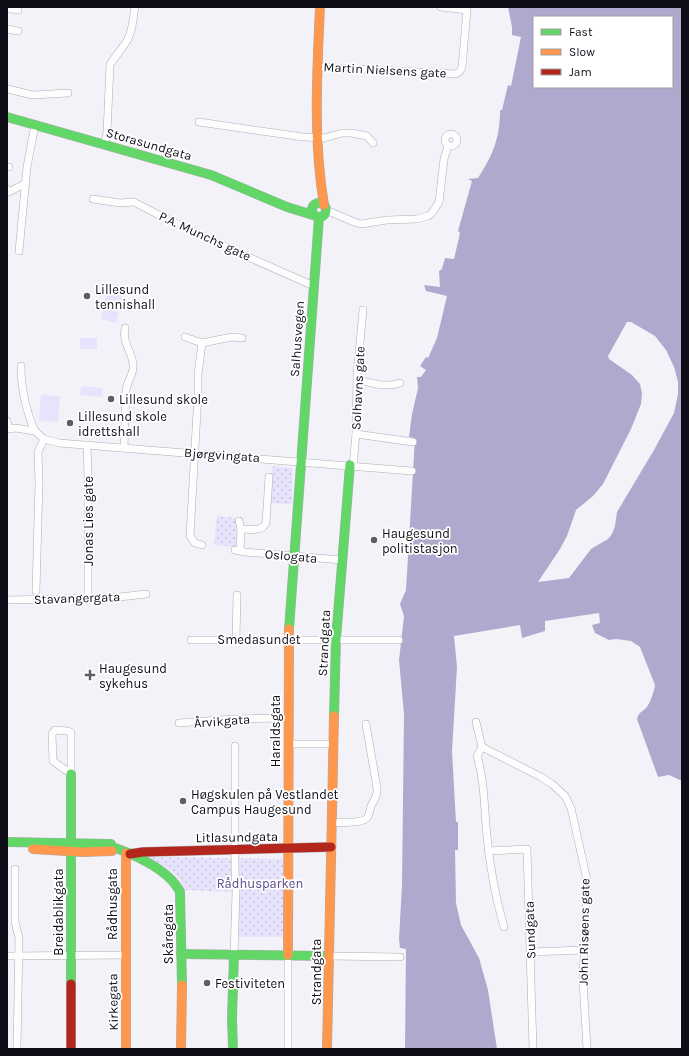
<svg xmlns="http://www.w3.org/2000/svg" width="689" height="1056" viewBox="0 0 689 1056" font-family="Karla,sans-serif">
	<defs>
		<pattern id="park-dots" width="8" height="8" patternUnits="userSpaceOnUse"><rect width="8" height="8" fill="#e7e3fc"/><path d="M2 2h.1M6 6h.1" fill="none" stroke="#c5c2d7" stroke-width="1.8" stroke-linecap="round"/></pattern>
	</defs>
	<rect width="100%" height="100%" fill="#f3f2f9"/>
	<!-- park -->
	<g fill="url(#park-dots)">
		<path d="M272,466L293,468L292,504L268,503Z"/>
		<path d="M217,516L237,518L238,528L236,547L214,545Z"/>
		<path d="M148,857L284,859V937H236V892L184,890C180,872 163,866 148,858Z"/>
	</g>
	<!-- pitch -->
	<g fill="#e7e3fc">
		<path d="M109,283L124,287L116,323L101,319Z"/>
		<rect x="80" y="338" width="17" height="11"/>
		<path d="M81,386L103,388L102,397L80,395Z"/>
		<path d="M41,395L60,396L58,422L39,421Z"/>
	</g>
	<!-- water -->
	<path fill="#b0a9ce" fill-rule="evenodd" d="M508,7H682V781L669,775L658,777L637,719C639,711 643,712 647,707C651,701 654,691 655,685L640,647L631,641L616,639L609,640L595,633L592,625L600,623L599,613L545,621V631L522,638L520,625L454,636L457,667L452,751L456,822H458V850H455L456,903L461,925L479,958L488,990L497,1049H405L406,949L400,948L399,939L402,885L404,714L399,660L404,616L400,604L406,590L415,438L409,437L412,414L418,388L417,377H421L426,370L420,366L426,357L428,358L437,338L447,296L426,291L424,285L440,287L439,271L442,269L445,258L454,259L460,233L458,231L472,181L468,179L478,178C493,155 500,138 500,110H502L508,85L511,86L521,37L512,35V27ZM534,17H672V87H534ZM627,322H631L655,336L666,350L674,367L678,382V394L674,413L654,450L617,512L615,526L612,534L608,539L591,549L569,578L538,582L560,549L567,536L576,510L593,496L603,484L631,429L641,404L642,393L640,384L632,375L609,359L608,356Z"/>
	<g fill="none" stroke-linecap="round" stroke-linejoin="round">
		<!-- street casing -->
		<g stroke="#aeadb5" stroke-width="8">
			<g id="street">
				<path d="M7,8L18,10"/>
				<path d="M7,29L18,31"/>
				<path d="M317,67L456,74L460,71L462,67L467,10L441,7"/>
				<path d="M7,89L33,95L68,93"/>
				<path d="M199,122L303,137L324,138L342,133H351L367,136L373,143"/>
				<circle cx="451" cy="140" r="6"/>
				<path d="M104,145L107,133L110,65C115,56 123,48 128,39C133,29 133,17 135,7"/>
				<path d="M7,167H9"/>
				<path d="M7,189L9,192L26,183"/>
				<path d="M93,199L120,203L134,202L159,215L237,252L314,286"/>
				<path d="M326,210L354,222L361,224L387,220L417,219L428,216L432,213L439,202L444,159L448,146"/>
				<path d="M19,251L27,167L35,125"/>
				<path d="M185,337L202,343L198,375V394L190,536L195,543L202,545"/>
				<path d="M202,343L232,337L242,338"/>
				<path d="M21,366C21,387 26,412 35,431"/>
				<path d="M358,380C372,383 385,388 400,383"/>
				<path d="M7,421L9,429L15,428L35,431L44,439L59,443L412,471"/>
				<path d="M356,434L413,442"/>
				<path d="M87,445L88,475V597"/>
				<path d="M124,448L126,390C127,381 135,373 133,363C131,351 122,341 125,328"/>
				<path d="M353,466L356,434L357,375L363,310"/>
				<path d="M239,521L241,529L240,551"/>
				<path d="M241,529C250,529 262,532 266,523L269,477"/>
				<path d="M235,550L245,552L342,560"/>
				<path d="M36,591L39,483L38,452L44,439"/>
				<path d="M7,600L111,598L146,594"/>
				<path d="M236,639L237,595"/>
				<path d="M191,640H399"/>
				<path d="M476,722L482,747L477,756C485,782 484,809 487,836C490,868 495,896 504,927"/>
				<path d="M179,723L233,719L288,718"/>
				<path d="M55,730L68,731L71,733V774L53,761L52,734Z"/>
				<path d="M288,744H334"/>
				<path d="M482,747L541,777L552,784L565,796L571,808L587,880L583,980L587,1049"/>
				<path d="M332,823C340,822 361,824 367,818C369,815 370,810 371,806C374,800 378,796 377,788L366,724"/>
				<path d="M488,851L527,849L533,1049"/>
				<path d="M15,869V922L19,938L17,1049"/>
				<path d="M531,952L583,950"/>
				<path d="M234,955L236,892L235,868V746"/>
				<path d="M288,955V1049"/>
				<path d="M7,956L125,955"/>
				<path d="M329,956L400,957"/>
			</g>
		</g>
		<!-- fast casing -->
		<g stroke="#aeadb5" stroke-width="10">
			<g id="fast">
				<path d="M7,117L211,175L287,207L313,215"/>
				<circle cx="319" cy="210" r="7"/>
				<path d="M289,629L319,217"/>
				<path d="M334,716L336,639L350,465"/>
				<path d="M71,774V984"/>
				<path d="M7,842L111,844"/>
				<path d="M106,845C130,852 169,869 180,892L182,985"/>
				<path d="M181,954L329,956"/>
				<path d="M233,1049L232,1018L234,955"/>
			</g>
		</g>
		<!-- slow casing -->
		<g stroke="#aeadb5" stroke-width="10">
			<g id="slow">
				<path d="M320,7C317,74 313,139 324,205"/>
				<path d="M33,849L82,852L112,851"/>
				<path d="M126,853V1049"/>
				<path d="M288,955L289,629"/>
				<path d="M181,1049L182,985"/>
				<path d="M327,1049L334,716"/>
			</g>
		</g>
		<!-- jam casing -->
		<g stroke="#aeadb5" stroke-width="10">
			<g id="jam">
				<path d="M130,854L143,852L331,847"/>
				<path d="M71,984V1049"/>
			</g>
		</g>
		<!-- street -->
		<use href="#street" stroke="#fdfdfe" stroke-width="7"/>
		<!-- fast -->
		<use href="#fast" stroke="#63d668" stroke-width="9"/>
		<!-- slow -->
		<use href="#slow" stroke="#ff974d" stroke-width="9"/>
		<!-- jam -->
		<use href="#jam" stroke="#b3261e" stroke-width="9"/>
	</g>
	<!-- markers -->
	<g fill="#5f5d66" stroke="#fff" stroke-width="1.5">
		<circle cx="87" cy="296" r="4"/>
		<circle cx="111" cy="399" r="4"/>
		<circle cx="70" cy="423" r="4"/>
		<circle cx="374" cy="540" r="4"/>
		<path d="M88 669h4v4h4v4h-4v4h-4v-4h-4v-4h4z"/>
		<circle cx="183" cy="801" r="4"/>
		<circle cx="207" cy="983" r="4"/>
	</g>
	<g text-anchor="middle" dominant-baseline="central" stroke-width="3.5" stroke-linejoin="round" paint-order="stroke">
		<!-- street labels -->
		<g font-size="13" fill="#0f0d17" stroke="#fff">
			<text transform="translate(385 70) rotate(3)">Martin Nielsens gate</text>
			<text transform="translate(149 144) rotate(16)">Storasundgata</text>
			<text transform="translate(205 236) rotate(25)">P.A. Munchs gate</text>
			<text transform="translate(297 339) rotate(-86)">Salhusvegen</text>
			<text transform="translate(358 388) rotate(-87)">Solhavns gate</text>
			<text transform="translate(222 455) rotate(4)">Bjørgvingata</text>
			<text transform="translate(88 521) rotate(-90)">Jonas Lies gate</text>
			<text transform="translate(291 556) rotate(5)">Oslogata</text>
			<text transform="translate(77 598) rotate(-2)">Stavangergata</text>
			<text x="259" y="639">Smedasundet</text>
			<text transform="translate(324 643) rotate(-87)">Strandgata</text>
			<text transform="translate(222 721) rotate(-4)">Årvikgata</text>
			<text transform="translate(275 731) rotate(-90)">Haraldsgata</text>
			<text transform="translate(237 837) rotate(-1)">Litlasundgata</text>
			<text transform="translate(112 904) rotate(-90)">Rådhusgata</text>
			<text transform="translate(58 912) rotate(-90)">Breidablikgata</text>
			<text transform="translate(530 930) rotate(-92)">Sundgata</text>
			<text transform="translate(584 932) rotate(-89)">John Risøens gate</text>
			<text transform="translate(168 934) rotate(-90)">Skåregata</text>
			<text transform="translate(316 972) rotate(-90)">Strandgata</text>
			<text transform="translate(113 1002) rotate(-91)">Kirkegata</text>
		</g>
		<!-- poi labels -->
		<g font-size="13" fill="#0f0d17" stroke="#fff" text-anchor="start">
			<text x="95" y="289">Lillesund<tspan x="95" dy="15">tennishall</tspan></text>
			<text x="119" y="399">Lillesund skole</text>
			<text x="78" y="416">Lillesund skole<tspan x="78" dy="15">idrettshall</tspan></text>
			<text x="382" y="533">Haugesund<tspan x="382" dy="15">politistasjon</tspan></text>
			<text x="99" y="668">Haugesund<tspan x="99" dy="15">sykehus</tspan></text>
			<text x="191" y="794">Høgskulen på Vestlandet<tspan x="191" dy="15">Campus Haugesund</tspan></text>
			<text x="215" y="983">Festiviteten</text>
		</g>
		<!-- park labels -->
		<g font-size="13" fill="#5b4a8c" stroke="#fff">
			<text x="260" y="883">Rådhusparken</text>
		</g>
	</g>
	<!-- border -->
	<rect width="689" height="1056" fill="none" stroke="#0f0d17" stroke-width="16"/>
	<!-- legend -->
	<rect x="533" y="16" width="140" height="72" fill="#ffffff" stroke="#9f9ea2"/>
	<rect x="541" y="29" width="20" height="6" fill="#63d668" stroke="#9f9ea2"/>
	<text x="569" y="36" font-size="12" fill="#0f0d17">Fast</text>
	<rect x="541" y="49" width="20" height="6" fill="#ff974d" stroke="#9f9ea2"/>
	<text x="569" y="56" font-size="12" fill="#0f0d17">Slow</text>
	<rect x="541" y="69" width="20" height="6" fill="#b3261e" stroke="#9f9ea2"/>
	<text x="569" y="76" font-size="12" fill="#0f0d17">Jam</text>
</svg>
